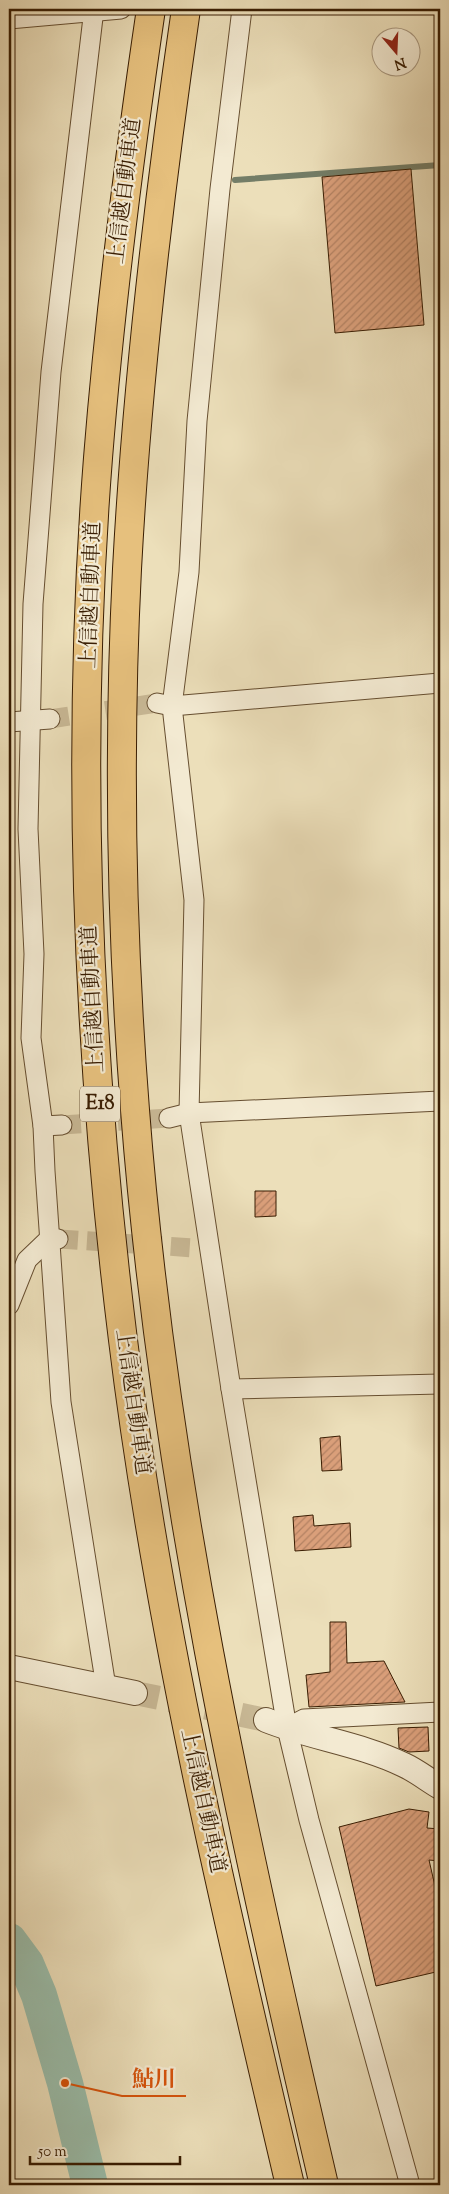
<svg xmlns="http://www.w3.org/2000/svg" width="449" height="2194" viewBox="0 0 449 2194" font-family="'Sorts Mill Goudy','Noto Serif JP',serif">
	<defs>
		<pattern id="building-hatch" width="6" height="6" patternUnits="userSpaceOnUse" patternTransform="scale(1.25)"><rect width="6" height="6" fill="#da9f7a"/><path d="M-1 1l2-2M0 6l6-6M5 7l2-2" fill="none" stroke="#b28162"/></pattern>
	</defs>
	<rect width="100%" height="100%" fill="#ecdfba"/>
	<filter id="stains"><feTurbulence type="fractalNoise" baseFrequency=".004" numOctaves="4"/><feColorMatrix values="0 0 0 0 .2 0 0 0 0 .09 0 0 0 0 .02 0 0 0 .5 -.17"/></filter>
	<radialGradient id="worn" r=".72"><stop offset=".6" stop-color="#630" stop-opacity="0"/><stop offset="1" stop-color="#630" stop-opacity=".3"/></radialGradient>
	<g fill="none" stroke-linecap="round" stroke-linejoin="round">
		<!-- stream -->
		<path stroke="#737d67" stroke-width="6" d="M235,180L440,165"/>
		<!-- river -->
		<path stroke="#9abdaa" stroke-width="36" d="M9,1941L26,1964L39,1995L65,2083L90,2185"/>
	</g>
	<!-- building -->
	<g fill="url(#building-hatch)" stroke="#391d02">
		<path d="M411,169L424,325L335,333L322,177Z"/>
		<path d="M255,1191H276V1216L255,1217Z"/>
		<path d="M340,1436L342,1470L322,1471L320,1438Z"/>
		<path d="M313,1515L314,1526L350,1523L351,1547L295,1551L293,1517Z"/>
		<path d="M330,1622H346L347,1663L384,1661L405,1702L309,1707L306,1675L330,1672Z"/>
		<path d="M428,1727L429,1751L409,1752L399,1748L398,1728Z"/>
		<path d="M409,1809L429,1812L427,1828L440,1829V1861L429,1860L440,1908V1971L376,1986L339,1827Z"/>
	</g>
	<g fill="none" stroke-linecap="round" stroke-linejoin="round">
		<!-- minor-tunnel -->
		<g stroke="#c8b895" stroke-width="19" stroke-dasharray="19 9" stroke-linecap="butt">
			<path d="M50,719L157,703"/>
			<path d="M62,1125L169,1118"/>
			<path d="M59,1239L195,1248"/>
		</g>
		<!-- tertiary-tunnel -->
		<path stroke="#c8b895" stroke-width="24" stroke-dasharray="24 12" stroke-linecap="butt" d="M135,1693L266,1720"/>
		<!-- minor casing -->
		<g stroke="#664e30" stroke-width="21">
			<g id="minor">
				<path d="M94,9L51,372L33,604L28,829L34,954L31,1038L43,1126L45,1171L61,1402L106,1687"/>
				<path d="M242,9L220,189L197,421L189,572L172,706L194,900L189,1113L231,1389L287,1728L309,1820L410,2185"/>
				<path d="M9,19L121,9"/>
				<path d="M157,703L172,706L440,683"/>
				<path d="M9,722L50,719"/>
				<path d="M169,1118L189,1113L440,1101"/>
				<path d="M43,1126L62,1125"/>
				<path d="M9,1305L27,1260L50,1238L58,1239"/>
				<path d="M231,1389L440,1384"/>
				<path d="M287,1728L304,1719L440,1712"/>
			</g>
		</g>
		<!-- tertiary casing -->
		<g stroke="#664e30" stroke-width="26">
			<g id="tertiary">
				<path d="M9,1667L135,1693"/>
				<path d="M266,1720C311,1738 361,1744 404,1765C417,1771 428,1780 440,1787"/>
			</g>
		</g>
		<!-- motorway casing -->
		<g stroke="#391d02" stroke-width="30">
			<g id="motorway">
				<path d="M151,9C129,158 110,308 98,458C75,752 87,1049 123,1340C158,1626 224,1905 290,2185"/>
				<path d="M186,9C159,194 137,381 127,569C118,748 121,930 135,1110C163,1475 241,1829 324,2185"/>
			</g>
		</g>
		<!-- minor -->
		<use href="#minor" stroke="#f3ead2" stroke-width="19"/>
		<!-- tertiary -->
		<use href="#tertiary" stroke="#f3ead2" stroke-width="24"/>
		<!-- motorway -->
		<use href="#motorway" stroke="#e6c07d" stroke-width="28"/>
	</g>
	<g text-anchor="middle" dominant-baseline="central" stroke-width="4.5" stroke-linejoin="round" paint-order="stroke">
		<!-- shield labels -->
		<rect fill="#f3ead2" stroke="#715a40" stroke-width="1" x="80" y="1086.5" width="40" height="35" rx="4"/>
		<g font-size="20" font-weight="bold" fill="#391d02">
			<text x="100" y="1104">E18</text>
		</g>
		<!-- street labels -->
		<g font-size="21" fill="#391d02" stroke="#f3ead2">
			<text transform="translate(126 191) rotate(-83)">上信越自動車道</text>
			<text transform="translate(92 595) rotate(-88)">上信越自動車道</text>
			<text transform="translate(94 999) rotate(-93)">上信越自動車道</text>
			<text transform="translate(132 1402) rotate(82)">上信越自動車道</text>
			<text transform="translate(202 1801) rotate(78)">上信越自動車道</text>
		</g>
	</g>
	<!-- callouts -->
	<path fill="none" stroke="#d6530b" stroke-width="2" d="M65 2083L122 2096H186"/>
	<circle fill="#d6530b" stroke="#f3ead2" stroke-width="2" cx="65" cy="2083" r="5"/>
	<g font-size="22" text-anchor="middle" font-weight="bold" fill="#d6530b" stroke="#f3ead2" stroke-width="4.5" stroke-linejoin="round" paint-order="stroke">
		<text x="154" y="2086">鮎川</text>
	</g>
	<!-- margin -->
	<rect width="449" height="2194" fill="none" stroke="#ecdfba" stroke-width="30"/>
	<rect x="10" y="10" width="429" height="2174" fill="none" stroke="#391d02" stroke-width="2.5"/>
	<rect x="15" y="15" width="419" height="2164" fill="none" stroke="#391d02"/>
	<!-- north arrow -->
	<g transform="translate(396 52) rotate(161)"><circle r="24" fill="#f3ead2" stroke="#a9987f"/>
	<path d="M0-4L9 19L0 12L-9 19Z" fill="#8f2418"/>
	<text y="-8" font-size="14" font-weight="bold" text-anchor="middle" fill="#391d02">N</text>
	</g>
	<!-- scale -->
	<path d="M30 2156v8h150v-8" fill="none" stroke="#391d02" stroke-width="2.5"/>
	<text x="38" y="2156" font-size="15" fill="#391d02" stroke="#f3ead2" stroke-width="4" paint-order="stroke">50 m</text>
	<rect width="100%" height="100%" filter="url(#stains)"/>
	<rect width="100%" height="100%" fill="url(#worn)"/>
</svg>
